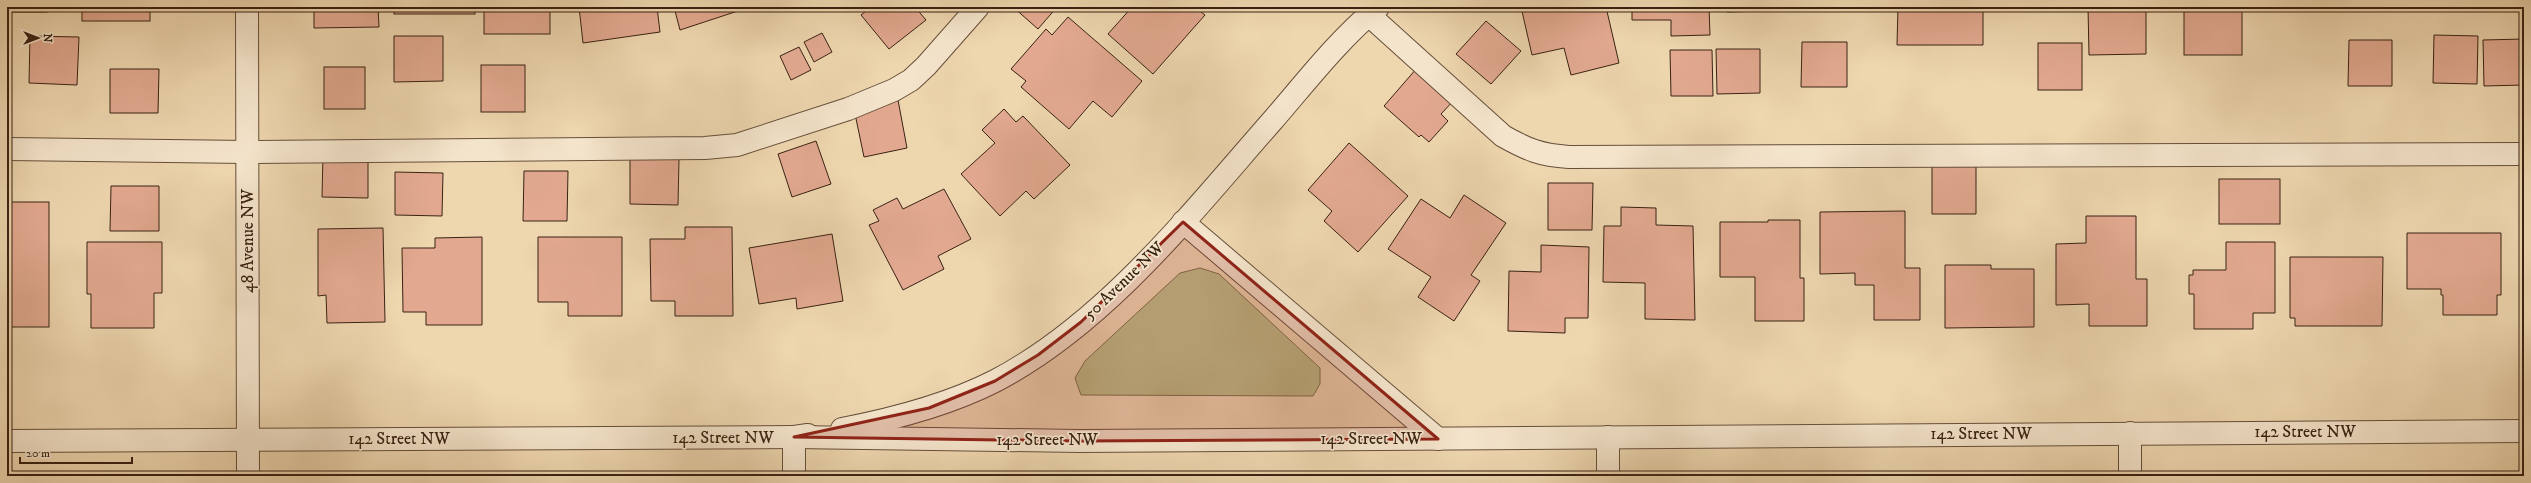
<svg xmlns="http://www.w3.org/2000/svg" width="2531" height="483" viewBox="0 0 2531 483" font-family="'IM FELL DW Pica',serif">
	<rect width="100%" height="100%" fill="#eed6af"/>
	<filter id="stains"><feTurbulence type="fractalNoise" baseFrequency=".005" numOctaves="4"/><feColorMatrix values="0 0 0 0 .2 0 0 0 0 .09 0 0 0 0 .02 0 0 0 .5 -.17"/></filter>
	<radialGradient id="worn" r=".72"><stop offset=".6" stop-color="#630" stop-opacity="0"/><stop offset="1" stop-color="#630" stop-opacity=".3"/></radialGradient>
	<!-- green -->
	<path fill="#bdbd87" stroke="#7b704d" d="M1200,268L1219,274L1320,368V384L1313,396L1081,395L1075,378L1085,361L1180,273Z"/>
	<!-- building -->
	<g fill="#e2a990" stroke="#392213">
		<rect x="7" y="7" width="40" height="5"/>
		<rect x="82" y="7" width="68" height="14"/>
		<path d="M314,7H378L379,27L314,28Z"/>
		<rect x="394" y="7" width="81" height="7"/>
		<rect x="484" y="7" width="66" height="27"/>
		<path d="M579,7H657L660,32L583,43Z"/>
		<path d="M674,7H750L680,30Z"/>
		<path d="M871,7H915L926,20L889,49L861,15Z"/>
		<path d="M1013,7H1057L1038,29Z"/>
		<path d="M1132,7H1195L1205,15L1153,74L1108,34Z"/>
		<path d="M1521,7H1606L1619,63L1571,75L1564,48L1532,55Z"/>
		<path d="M1632,7H1709L1710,35L1671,36V20H1632Z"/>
		<path d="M1727,7H1800V10L1727,12Z"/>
		<path d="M1803,7H1889L1803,8Z"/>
		<path d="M1898,7H1983V45H1897Z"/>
		<rect x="1996" y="7" width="80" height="1"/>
		<path d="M2088,7H2146V54L2089,55Z"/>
		<rect x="2184" y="7" width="58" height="48"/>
		<path d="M1068,17L1142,81L1112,117L1093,101L1069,129L1021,87L1026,81L1011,69L1046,29L1052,35Z"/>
		<path d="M1486,21L1521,51L1491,84L1456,54Z"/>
		<path d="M822,33L832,52L814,62L804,42Z"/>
		<path d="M2434,35L2478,36L2477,84L2433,83Z"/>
		<path d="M30,36L79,37L77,85L29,83Z"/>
		<path d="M394,36H443V81L394,82Z"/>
		<path d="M2524,39V85L2484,86L2483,40Z"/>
		<path d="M2349,40H2392V86H2348Z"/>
		<path d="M1802,42H1847V87H1801Z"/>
		<rect x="2038" y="43" width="44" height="47"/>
		<path d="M799,47L811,70L791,80L780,56Z"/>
		<path d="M1716,49H1760V93L1717,94Z"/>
		<path d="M1670,50H1712L1713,96H1671Z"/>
		<rect x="481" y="65" width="44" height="47"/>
		<rect x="324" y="67" width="41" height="42"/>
		<path d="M1417,68L1454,100L1441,114L1448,121L1429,142L1421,135L1419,137L1384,106Z"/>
		<path d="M110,69H159L158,113H110Z"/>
		<path d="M898,100L907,148L864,157L854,109Z"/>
		<path d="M1004,109L1016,122L1023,116L1070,165L1034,199L1026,191L1000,216L961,174L995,143L982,130Z"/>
		<path d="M816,141L831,184L792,197L778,154Z"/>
		<path d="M1349,143L1408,196L1358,252L1324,221L1332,211L1308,190Z"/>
		<path d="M323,154L368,155V198L322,197Z"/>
		<path d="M630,159H679L678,205L630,204Z"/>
		<path d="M1932,164L1976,165V214H1932Z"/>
		<path d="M524,171H568L567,221H523Z"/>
		<path d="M395,172L443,173L442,216L395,215Z"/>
		<rect x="2219" y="179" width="61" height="45"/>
		<path d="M1548,183H1593L1592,230H1548Z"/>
		<path d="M111,186H159V231H110Z"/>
		<path d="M944,189L971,239L938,256L944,269L903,290L869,225L879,221L873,210L897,198L903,209Z"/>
		<path d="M1464,195L1506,223L1471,275L1480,281L1454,321L1418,297L1431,277L1388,249L1421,199L1450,218Z"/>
		<rect x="7" y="202" width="42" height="125"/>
		<path d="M1621,207L1656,208V225L1693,226L1695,320L1645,319V283L1603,282L1604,226H1621Z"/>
		<path d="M1905,211V268H1920V320H1874V285H1855V273L1820,274V212Z"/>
		<path d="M2086,216H2136V279H2147V326H2089V304L2056,305V244L2086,243Z"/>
		<path d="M1768,220H1800V278H1804V321H1755V277H1720V222H1768Z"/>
		<path d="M685,227H732L733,316H675V301H651L650,239H685Z"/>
		<path d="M383,228L385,322L327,323L326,295L318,296V229Z"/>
		<path d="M2407,233H2501V295H2497V315H2443V295H2441V289H2407Z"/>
		<path d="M832,234L843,301L797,309L796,298L759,304L749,248Z"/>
		<path d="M482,237V325H426V312H403L402,248H435V238Z"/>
		<path d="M538,237H622V316H568V302H538Z"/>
		<path d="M87,242H162V293H154V328H91V294H87Z"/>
		<path d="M2226,242H2275V313H2253V329H2194V294H2189V275H2193V270H2226Z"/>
		<path d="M1541,245L1589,247L1588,318H1565V333L1508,331L1509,271L1541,272Z"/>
		<path d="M2290,257H2383L2382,326H2295V318H2290Z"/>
		<path d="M1945,265H1991V269H2034V327L1945,328Z"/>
	</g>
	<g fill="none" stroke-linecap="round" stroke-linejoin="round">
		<!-- minor casing -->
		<g stroke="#664f3a" stroke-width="24">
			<g id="minor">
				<path d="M247,7L248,476"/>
				<path d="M1369,15L1503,136C1528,150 1540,155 1569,157L2524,154"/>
				<path d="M7,149L248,152L705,148L737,145L848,109L894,90L911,80L926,66L978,7"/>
				<path d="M1183,222L1438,439"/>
				<path d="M842,429C894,419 948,405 995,381C1106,323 1192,212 1273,120C1306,82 1338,40 1378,7"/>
				<path d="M2130,433V476"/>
				<path d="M1608,437V476"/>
				<path d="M7,441L794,437L1080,441L2524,431"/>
				<path d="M794,476V437L808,435"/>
			</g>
		</g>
		<!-- minor -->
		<use href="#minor" stroke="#f4e4cb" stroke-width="22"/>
	</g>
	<!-- marked area -->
	<path fill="#8f2418" fill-opacity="0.2" stroke="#8f2418" stroke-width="3" stroke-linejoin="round" d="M1183,222L1438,439L1080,441L794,437L929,408L995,381L1038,355L1081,322Z"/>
	<g text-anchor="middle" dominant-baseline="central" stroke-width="3.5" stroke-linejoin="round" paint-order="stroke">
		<!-- street labels -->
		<g font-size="17" fill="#392213" stroke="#f4e4cb">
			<text transform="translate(248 241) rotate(-90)">48 Avenue NW</text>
			<text transform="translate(1124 281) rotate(-44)">50 Avenue NW</text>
			<text x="2305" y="432">142 Street NW</text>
			<text x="1981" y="434">142 Street NW</text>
			<text x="723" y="438">142 Street NW</text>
			<text x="399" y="439">142 Street NW</text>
			<text x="1371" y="439">142 Street NW</text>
			<text x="1047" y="440">142 Street NW</text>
		</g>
	</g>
	<!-- margin -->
	<rect width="2531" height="483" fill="none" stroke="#eed6af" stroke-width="24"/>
	<rect x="8" y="8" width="2515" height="467" fill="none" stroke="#392213" stroke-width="2"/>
	<rect x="12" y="12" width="2507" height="459" fill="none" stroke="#392213"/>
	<!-- north arrow -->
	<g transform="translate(38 38) rotate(90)" stroke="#f4e4cb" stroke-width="3" paint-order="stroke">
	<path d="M0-3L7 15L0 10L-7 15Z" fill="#392213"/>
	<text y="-6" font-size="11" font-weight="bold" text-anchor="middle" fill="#392213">N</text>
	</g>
	<!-- scale -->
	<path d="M20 457v6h112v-6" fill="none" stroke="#392213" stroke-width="2"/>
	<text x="26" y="457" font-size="12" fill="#392213" stroke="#f4e4cb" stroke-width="3" paint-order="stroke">20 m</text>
	<rect width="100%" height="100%" filter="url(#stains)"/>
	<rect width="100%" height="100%" fill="url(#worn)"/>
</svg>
